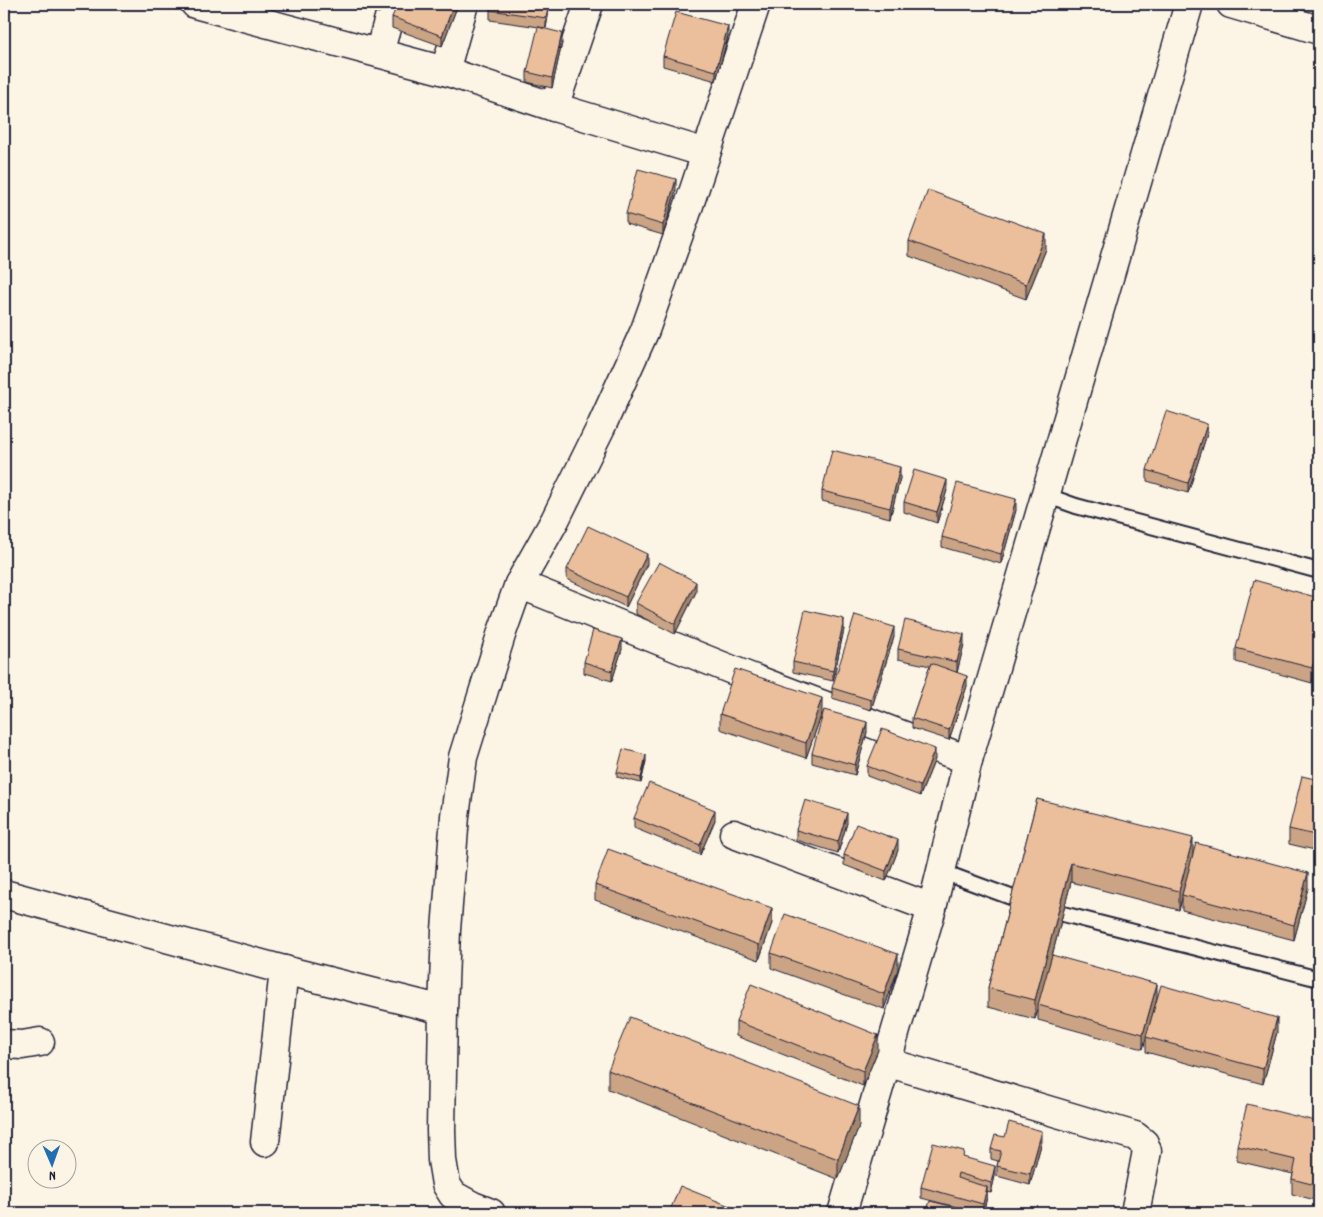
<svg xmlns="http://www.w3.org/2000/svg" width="1323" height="1217" viewBox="0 0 1323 1217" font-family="Dekko,sans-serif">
	<rect width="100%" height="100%" fill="#fcf5e5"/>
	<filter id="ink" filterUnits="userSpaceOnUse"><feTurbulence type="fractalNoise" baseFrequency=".02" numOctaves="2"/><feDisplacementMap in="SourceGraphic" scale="10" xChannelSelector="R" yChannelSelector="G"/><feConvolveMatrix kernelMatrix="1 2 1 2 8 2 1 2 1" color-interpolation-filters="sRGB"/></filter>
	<g filter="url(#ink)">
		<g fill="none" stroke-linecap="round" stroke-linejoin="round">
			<!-- service casing -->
			<g stroke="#22223b" stroke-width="18">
				<g id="service">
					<path d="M1045,495L1076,506L1319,571"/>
					<path d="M940,871L1016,899"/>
					<path d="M1063,914L1319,979"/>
				</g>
			</g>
			<!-- minor casing -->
			<g stroke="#22223b" stroke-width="31">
				<g id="minor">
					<path d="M195,4L445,71L554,107L706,153"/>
					<path d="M1231,4L1319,30"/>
					<path d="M379,53L393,4"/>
					<path d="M445,71L464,4"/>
					<path d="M554,107L589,4"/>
					<path d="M519,584L747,676L968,760"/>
					<path d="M734,834L932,908"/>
					<path d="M4,894L284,970L443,1010"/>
					<path d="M4,1044L22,1045L40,1042"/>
					<path d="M886,1062L1135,1136L1144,1143L1147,1151L1135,1213"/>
					<path d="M265,1142L284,970"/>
					<path d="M491,1213L473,1206L453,1195L446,1184L442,1160L441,1130L443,1010L446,930L455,816L463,757L502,632L519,584L555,520L601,427L645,330L685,217L756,4"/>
				</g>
			</g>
			<!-- tertiary casing -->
			<g stroke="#22223b" stroke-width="31">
				<path id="tertiary" d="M842,1213L932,908L968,760L1189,4"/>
			</g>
			<!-- service -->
			<use href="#service" stroke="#fcf5e5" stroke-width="14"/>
			<!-- minor -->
			<use href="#minor" stroke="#fcf5e5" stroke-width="28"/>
			<!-- tertiary -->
			<use href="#tertiary" stroke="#fcf5e5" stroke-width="28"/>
		</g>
		<!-- wall -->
		<g fill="#caa485" stroke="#22223b">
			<path d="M343,4H382L379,13Z"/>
			<path d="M457,4V7L442,46L392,28V17Z"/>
			<path d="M550,4L546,28L490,20V10Z"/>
			<path d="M728,36L716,81L663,66V56Z"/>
			<path d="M562,43L552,88L527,82V72Z"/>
			<path d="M676,190L663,235L626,224V214Z"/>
			<path d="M909,241L1046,249L1026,299L909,256Z"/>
			<path d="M1207,434L1188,493L1147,481V470Z"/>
			<path d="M900,478L890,518L822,501V491Z"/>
			<path d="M947,490L937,523L904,512V502Z"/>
			<path d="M1016,510L1001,564L942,547V537Z"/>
			<path d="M647,564L626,607L567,579V569Z"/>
			<path d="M696,592L675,634L636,614V603Z"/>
			<path d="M1319,598L1312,683L1236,662V648Z"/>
			<path d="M844,629L833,681L793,672V662Z"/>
			<path d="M894,637L871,710L832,698V688Z"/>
			<path d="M964,644L957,672L967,686L949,740L912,728V718L930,666L898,659V649Z"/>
			<path d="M622,649L612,681L584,673V662Z"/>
			<path d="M822,713L806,758L720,729V714Z"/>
			<path d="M867,732L855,775L812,763V753Z"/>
			<path d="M935,759L920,796L867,776V766Z"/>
			<path d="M646,761L641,783L617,777V772Z"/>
			<path d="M1319,780V851L1289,844V829Z"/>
			<path d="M1037,799L1193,856L1308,888L1294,940L1182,910V898L1179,910L1071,882L1051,960L1157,984L1143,1049L1038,1020V1010L1035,1019L988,1007V988Z"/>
			<path d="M634,818L715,820L700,855L634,828Z"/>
			<path d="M847,823L838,853L796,840V830Z"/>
			<path d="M898,850L886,881L844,865V855Z"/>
			<path d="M595,885L772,923L759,960L595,900Z"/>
			<path d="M771,953L898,969L884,1009L771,968Z"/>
			<path d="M736,1021L878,1050L863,1086L736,1036Z"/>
			<path d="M1277,1032L1263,1084L1146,1052V1037Z"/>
			<path d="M608,1070L859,1126L838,1179L608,1089Z"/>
			<path d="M1319,1122V1201L1292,1194V1179L1293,1174L1237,1161V1146Z"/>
			<path d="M1042,1141L1030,1185L997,1176V1166L998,1161L991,1159V1149Z"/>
			<path d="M964,1158L995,1176L991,1193L987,1192V1197L983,1213H980L921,1198V1187Z"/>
		</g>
		<!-- shaded-wall -->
		<g fill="#a4866c" stroke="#22223b">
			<path d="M379,4H382L379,13Z"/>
			<path d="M454,4H457V7L442,46V36Z"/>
			<path d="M549,4H550L546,28V18Z"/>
			<path d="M728,26V36L716,81V71Z"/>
			<path d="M562,33V43L552,88V78Z"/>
			<path d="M676,179V190L663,235V225Z"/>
			<path d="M1046,234V249L1026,299V284Z"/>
			<path d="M1207,424V434L1188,493V483Z"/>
			<path d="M900,467V478L890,518V508Z"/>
			<path d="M947,480V490L937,523V512Z"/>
			<path d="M1016,499V510L1001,564V554Z"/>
			<path d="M647,554V564L626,607V597Z"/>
			<path d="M696,582V592L675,634V624Z"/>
			<path d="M844,619V629L833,681V671Z"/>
			<path d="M894,627V637L871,710V700Z"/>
			<path d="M964,634V644L957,673V662Z"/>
			<path d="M622,639V649L612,681V671Z"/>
			<path d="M1319,643V658L1312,683V668Z"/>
			<path d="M967,676V686L949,740V730Z"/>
			<path d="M822,698V713L806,758V743Z"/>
			<path d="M867,722V732L855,775V765Z"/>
			<path d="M935,749V759L920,796V786Z"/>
			<path d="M646,755V761L641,783V778Z"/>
			<path d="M715,810V820L700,855V845Z"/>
			<path d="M847,813V823L838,853V842Z"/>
			<path d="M1193,838V858L1182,895V898L1179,910V891Z"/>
			<path d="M898,840V850L886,881V871Z"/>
			<path d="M1071,863V882L1039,1006L1038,1005V1010L1035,1019V1000Z"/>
			<path d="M1308,873V888L1294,940V925Z"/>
			<path d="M772,908V923L759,960V945Z"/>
			<path d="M898,954V969L884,1009V994Z"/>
			<path d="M1157,984V999L1143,1049V1034Z"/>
			<path d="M1277,1018V1032L1263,1084V1069Z"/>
			<path d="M878,1035V1050L863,1086V1071Z"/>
			<path d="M859,1106V1126L838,1179V1159Z"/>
			<path d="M1042,1131V1141L1030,1185V1174Z"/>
			<path d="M995,1166V1176L991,1193V1183Z"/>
			<path d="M987,1187V1197L983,1213V1204Z"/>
		</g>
		<!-- building -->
		<g fill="#ebbf9b" stroke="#22223b">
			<path d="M398,4H454L442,36L392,17Z"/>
			<path d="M491,4H549L546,18L490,10Z"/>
			<path d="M676,12L728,26L716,71L663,56Z"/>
			<path d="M538,27L562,33L552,78L527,72Z"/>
			<path d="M638,169L676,179L663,225L626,214Z"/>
			<path d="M928,190L1046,234L1026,284L909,241Z"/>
			<path d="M1166,411L1207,424L1188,483L1147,470Z"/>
			<path d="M832,450L900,467L890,508L822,491Z"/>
			<path d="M914,470L947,480L937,512L904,502Z"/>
			<path d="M957,483L1016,499L1001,554L942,537Z"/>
			<path d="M588,526L647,554L626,597L567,569Z"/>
			<path d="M659,562L696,582L675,624L636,603Z"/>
			<path d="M1254,580L1319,598V643L1312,668L1236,648Z"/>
			<path d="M805,610L844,619L833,671L793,662Z"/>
			<path d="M855,615L894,627L871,700L832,688Z"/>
			<path d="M905,620L964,634L957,662L898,649Z"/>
			<path d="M593,630L622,639L612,671L584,662Z"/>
			<path d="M931,663L967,676L949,730L912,718Z"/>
			<path d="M735,669L822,698L806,743L720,714Z"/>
			<path d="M824,710L867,722L855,765L812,753Z"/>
			<path d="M882,729L935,749L920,786L867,766Z"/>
			<path d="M623,749L646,755L641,778L617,772Z"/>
			<path d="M1302,776L1319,780V836L1289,829Z"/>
			<path d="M649,783L715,810L700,845L634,818Z"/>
			<path d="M1037,799L1193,838L1179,891L1071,863L1035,1000L988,988Z"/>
			<path d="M805,800L847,813L838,842L796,830Z"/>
			<path d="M856,824L898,840L886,871L844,855Z"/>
			<path d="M1196,843L1308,873L1294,925L1182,895Z"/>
			<path d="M608,849L772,908L759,945L595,885Z"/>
			<path d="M785,914L898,954L884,994L771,953Z"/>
			<path d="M1052,955L1157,984L1143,1034L1038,1005Z"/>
			<path d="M751,984L878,1035L863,1071L736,1021Z"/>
			<path d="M1161,985L1277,1018L1263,1069L1146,1037Z"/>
			<path d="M630,1017L859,1106L838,1159L608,1070Z"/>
			<path d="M1247,1104L1319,1122V1186L1292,1179L1296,1160L1237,1146Z"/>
			<path d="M1009,1122L1042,1131L1030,1174L997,1166L1001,1151L991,1149L995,1135L1005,1137Z"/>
			<path d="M933,1143L964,1151L963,1157L995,1166L991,1183L958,1173L957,1178L987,1187L983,1204L921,1187Z"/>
			<path d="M680,1186L747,1213H669Z"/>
			<path d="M930,1201L979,1213H926Z"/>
		</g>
	</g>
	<!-- margin -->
	<rect width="1323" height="1217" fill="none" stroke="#fcf5e5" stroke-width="20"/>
	<rect x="10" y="10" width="1303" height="1197" fill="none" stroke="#22223b" stroke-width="2" filter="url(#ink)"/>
	<!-- north arrow -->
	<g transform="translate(52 1164) rotate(178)"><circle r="24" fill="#fcf5e5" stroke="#a5a1a1"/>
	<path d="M0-4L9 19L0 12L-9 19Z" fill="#1f6fb2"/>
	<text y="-8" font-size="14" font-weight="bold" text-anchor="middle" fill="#22223b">N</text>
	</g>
</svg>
